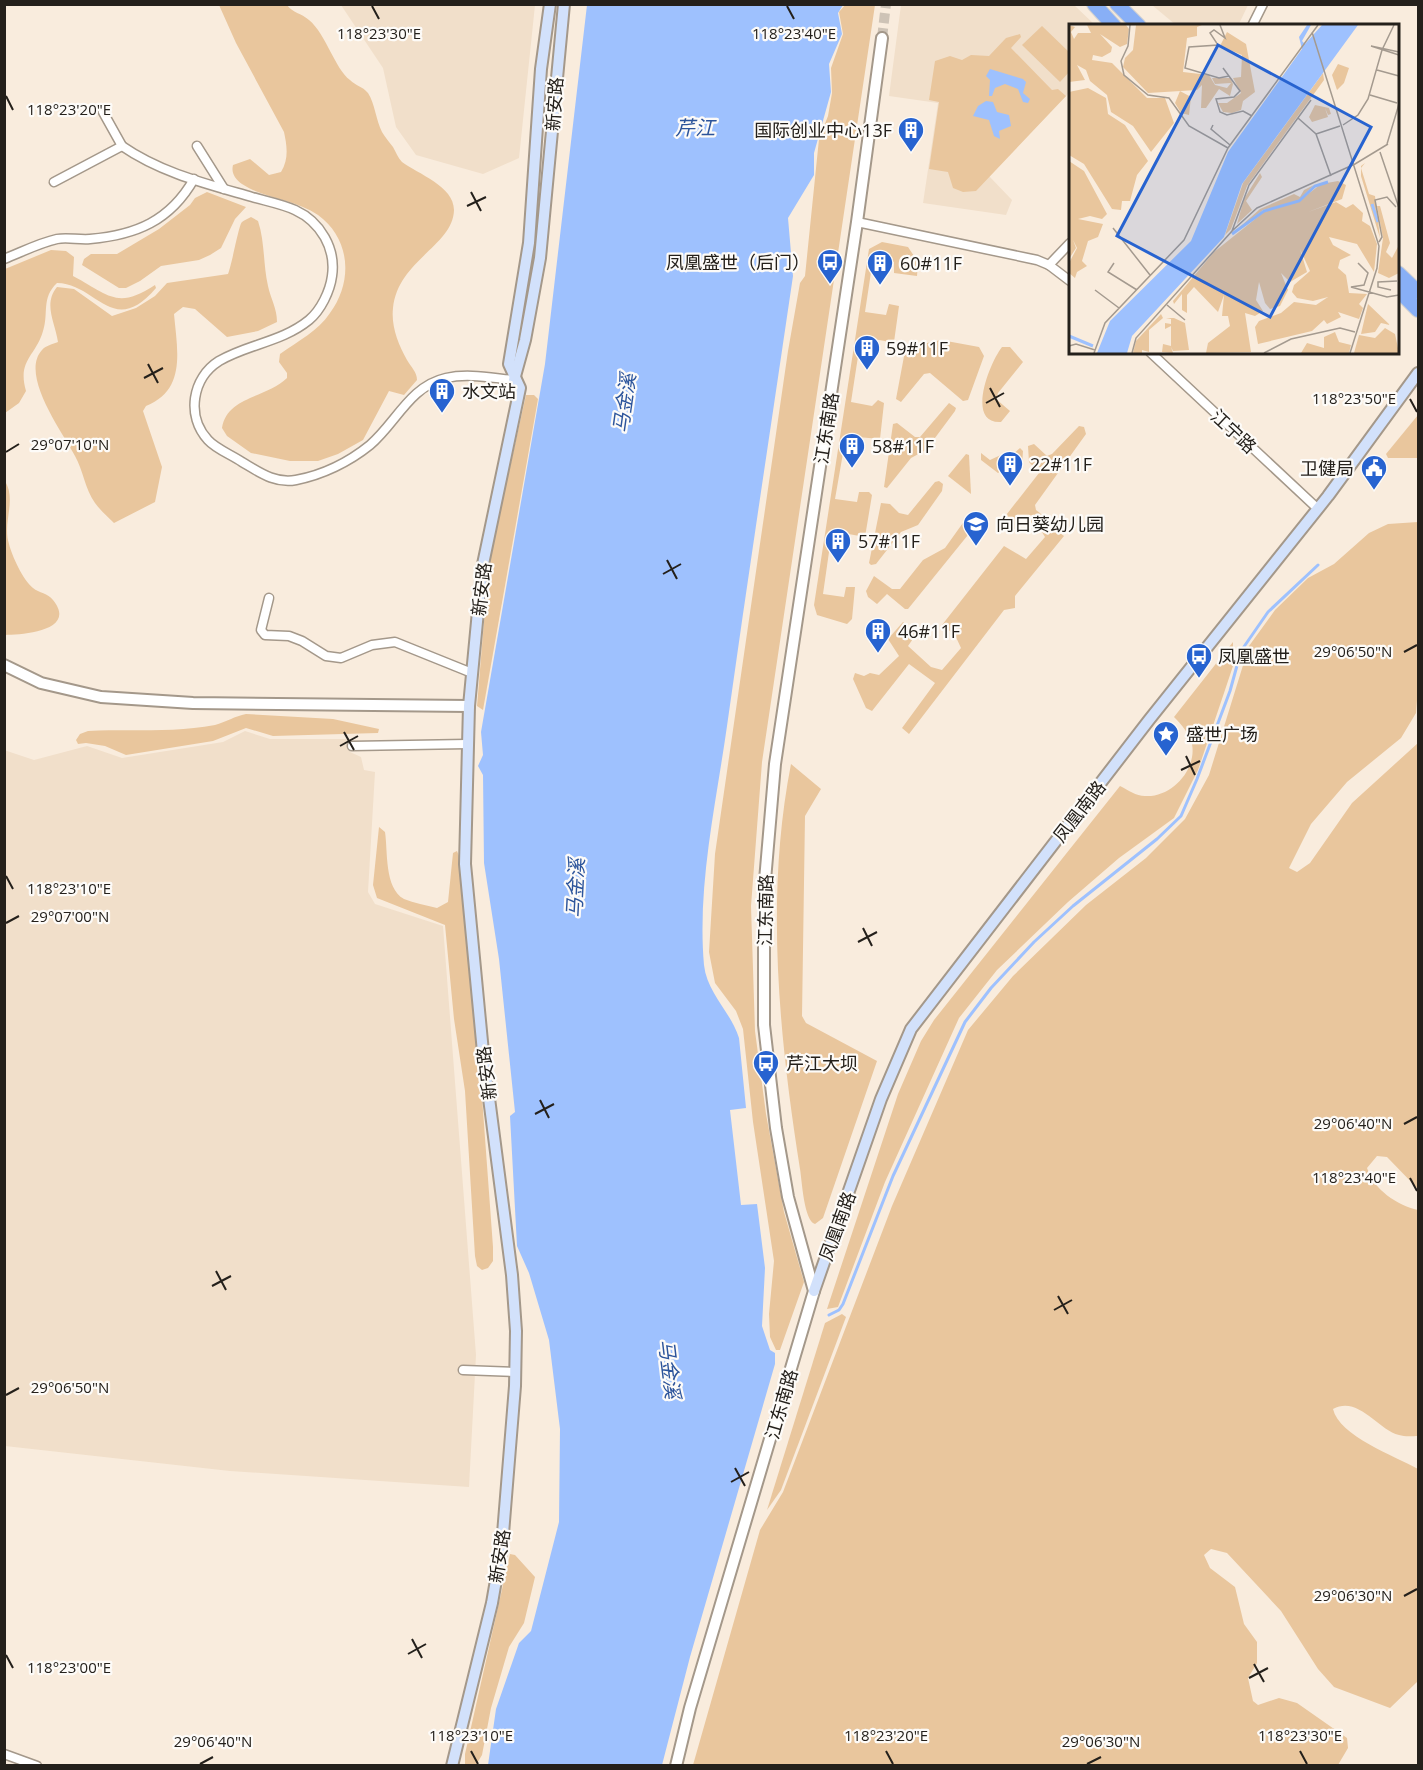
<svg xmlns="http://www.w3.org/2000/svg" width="1423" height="1770" viewBox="0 0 1423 1770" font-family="'Open Sans','Noto Sans SC',sans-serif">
	<rect width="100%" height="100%" fill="#f9ecdd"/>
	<!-- built -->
	<g fill="#f1dfca">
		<path d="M341,5H535L519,158L483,174L416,155L396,127L383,68Z"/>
		<path d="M901,5H1074L1095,25L1070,26V92L989,176L1012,200L1006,215L923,203L938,103L889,96Z"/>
		<path d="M1152,5H1248L1238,26L1176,25Z"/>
		<path d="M245,731L270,739H349L350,752L361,757L364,770L375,772L368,892L375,904L443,926L476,1355L469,1487L230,1471L5,1446L4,750L34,760L87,746L122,758L223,742Z"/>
	</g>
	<!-- green -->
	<g fill="#e9c69d">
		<path d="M219,5H287C293,13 301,13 309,20C326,34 335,69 350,80C356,86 362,86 368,93C375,104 376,120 382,132C385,137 389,142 393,147C396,152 398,158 402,162C418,174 454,186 454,210C453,246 398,260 393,308C391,326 398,344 407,360C411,367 417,372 417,380L404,395L389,391L363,440L338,454L318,461H290L251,453L227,436L222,428C227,396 267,398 287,378V373L279,362L280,354C298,341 318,331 330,313C353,282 351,239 318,215C295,199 265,199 242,184C235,179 231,173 233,165L250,159L269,175L281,172C289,159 287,146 284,132L236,43Z"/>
		<path d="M845,5H875L762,762L751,906L755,1031L766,1114L784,1212L804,1282L780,1350H776L770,1337L769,1314L774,1261L753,1122L743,1029L736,1011L715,983L709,952L715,854L788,351L800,283L805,276L819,139L828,116L832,93L831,68L843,34L839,12Z"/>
		<path d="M1042,26L1070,53V71L1060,82L1022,45Z"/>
		<path d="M1020,34L1021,37L1011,48L1052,90L1058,89L1066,96L976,191L963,192L953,188L948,172L929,169L939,102L929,100L935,61L950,56L962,60L971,55L989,56L1006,38Z"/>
		<path d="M207,192L246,207L235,219L221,248L210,255L199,260L161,266L140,281L126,288H119L82,265L84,259L91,254H117L159,229L190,205L195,198Z"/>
		<path d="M251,217L258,221C265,242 263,264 268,286C271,300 277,308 277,322L258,331L227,337L195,309L183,307L174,314C177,349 187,390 146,406L143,411L162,467L155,502L114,523C108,517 100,510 95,503C85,489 83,470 75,456C64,434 19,375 42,350C45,346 53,344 58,342C55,322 43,304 57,287L74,289L112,316L136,308L155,296L167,283L228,274C232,264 239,224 242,222C244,220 248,219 251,217Z"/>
		<path d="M882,242L908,247L918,262L917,276L894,273V262L873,259L865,312L886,315L889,304L899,306L894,342L890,344L885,341L861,337L851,402L872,406L878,400L884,403L880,439L846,436L835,499L857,502L859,492H869L872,495L865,537L832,531L823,594L844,597L846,587H855L852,619L847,624L817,615L814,605L869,249Z"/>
		<path d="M51,250L66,251L74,257L73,276C109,295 117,310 155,285L156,288C113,339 96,283 57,283C41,298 49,313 43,331C36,356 17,360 26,391L19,403L5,413V269Z"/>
		<path d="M941,340L979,347L984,356L968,400L963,401L930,373L924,374L901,402L896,399L905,351L918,345Z"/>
		<path d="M1002,347H1010L1023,362L998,393L996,399L1010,411L1001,422C965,424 990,362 1002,347Z"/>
		<path d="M526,395H534L538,399L483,710L477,706L489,561Z"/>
		<path d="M949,403L956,408L955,411L926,450L911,458L887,488L884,487L893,424L897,423L915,437H920Z"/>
		<path d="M1418,415V458H1388L1386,454Z"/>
		<path d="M1079,426L1084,427L1086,434L1035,505L1036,510C1047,518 1053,528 1064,536L1015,596V608L1004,610L909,734L902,728L935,683L909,664L872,711L866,708L853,679L855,673L864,676L870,673L879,675L899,656L888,639L903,622L917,633L908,646L931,667L942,670L961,648L955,635L942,625L1004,546L1026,559L1045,537L1037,524L1026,521L1016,529L1010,528L1003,519L1039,473L1029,462L1028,446L1034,444L1047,456L1052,454Z"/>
		<path d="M1020,448L1023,451L1022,465L1018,467L1013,464L998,473L981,460V453L990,460L1003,454L1010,457Z"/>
		<path d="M966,454L969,455L971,494L948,476Z"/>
		<path d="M5,481C17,501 2,522 9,544C12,556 23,580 33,588C39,593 48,593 53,600C78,631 22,635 5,635Z"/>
		<path d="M939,481L943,484L942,491L918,525L901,532L876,564L871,565L869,563L881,503L890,504L899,513L908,515L935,482Z"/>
		<path d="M974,512L976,525L908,609H905L887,594L877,604L868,597L866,591L874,576L892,589H900L923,560L945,548L970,513Z"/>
		<path d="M1418,522V688L1416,713L1401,738L1347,782L1311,824L1289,868L1297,872L1310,863L1352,803L1418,743V1189L1387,1157L1377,1156L1367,1168C1374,1190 1397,1205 1418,1210V1436C1413,1436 1405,1437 1399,1435C1377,1429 1358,1395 1333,1409C1339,1436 1395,1456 1418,1469L1417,1682L1390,1708L1334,1687L1318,1669L1281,1611L1227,1553L1211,1549L1204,1555L1210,1568L1235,1587L1244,1624L1257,1642V1663L1248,1678L1253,1701L1258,1705L1279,1698L1297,1703L1347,1738L1348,1748L1338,1765H693L760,1530L783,1492L892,1206L968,1030L1013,976L1086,905L1146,858L1185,819L1209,775L1249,646L1275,610L1308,578L1334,564L1369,533L1388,524Z"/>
		<path d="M1233,642V666L1224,693L1198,770L1174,818L1119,858L1068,902L997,970L959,1018L885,1182L838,1307L827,1309L898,1094L921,1041L934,1020L1120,786C1128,790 1136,796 1145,796C1171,798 1197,770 1192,744C1190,734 1181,724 1174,717Z"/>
		<path d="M246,714L333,719L379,729L378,733L273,736L246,728L213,741L126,755L105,746L86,743L78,744L76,740L80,734L88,731C130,729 173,733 215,725C226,722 235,716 246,714Z"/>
		<path d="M791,764L821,789L805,816L802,1016L806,1023L877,1061L823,1218L815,1224C804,1221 802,1181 800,1169C779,1036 765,897 791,764Z"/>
		<path d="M379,827L385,832C388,851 384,888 404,899C414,903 426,905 437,908L448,902L453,853L457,851L459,856L471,947L493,1247V1261L488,1268L482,1270L477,1266L475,1256L465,1091L454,1019L445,925L377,898L373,885Z"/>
		<path d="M842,1314L846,1317L781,1490L767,1510L825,1323Z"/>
		<path d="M510,1554L515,1555L535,1577L524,1623L509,1647L491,1708L482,1755L476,1765H465V1754Z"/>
	</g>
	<!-- water -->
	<g fill="#9ec1fe">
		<path d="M587,5H843L838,13L842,34L829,64L831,92L814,153V175L788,218L793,276C771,426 748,576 727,726C716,804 697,886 704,965C707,993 731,1012 739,1038L746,1108L730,1110L741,1205L757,1204L765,1268L762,1326L770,1350L775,1353V1364L690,1657L662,1765H488L496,1709L519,1643L531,1631L559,1522L560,1429L549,1340L529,1273L517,1246L510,1116L515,1112L499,959L484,863L483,775L478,766L483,755L481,732L545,364Z"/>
		<path d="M990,69L1023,79L1026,82L1023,93L1030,99L1028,103L1023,102L1018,89L1005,84L995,88L992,96H989L990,80L986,76Z"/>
		<path d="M986,101L993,102L997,112L1009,115L1011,126L999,131L1000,139L994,136L989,120L973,116L978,106Z"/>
	</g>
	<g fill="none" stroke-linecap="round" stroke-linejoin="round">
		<!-- stream -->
		<path stroke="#9ec1fe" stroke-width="3" d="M829,1315L839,1310L843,1304L893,1176L965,1022L991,988L1034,942L1073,906L1157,839L1181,816L1197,779L1230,691L1241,651L1268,612L1318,565"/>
		<!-- tertiary-tunnel -->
		<path stroke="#cec3b6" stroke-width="10" stroke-dasharray="10 5" stroke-linecap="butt" d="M882,38L886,4"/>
		<!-- minor casing -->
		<g stroke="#a4988a" stroke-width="11">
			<g id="minor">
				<path d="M1252,26L1263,4"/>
				<path d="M122,146C161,173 207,184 252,197C266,201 282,204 295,210C321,222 336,249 332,276C330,291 321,310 309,320C282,342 248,344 219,361C192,378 186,416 208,440C216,449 232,455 242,462C259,472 275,484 296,480C322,475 349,462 370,445C396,423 410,386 446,378C468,373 492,378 514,380"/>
				<path d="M197,146L224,189"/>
				<path d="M54,182L122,146L103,112"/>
				<path d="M857,222L1037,260L1049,265L1070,281"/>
				<path d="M4,259C22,252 39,243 57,239C67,237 79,240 90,239C136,235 170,221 194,179"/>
				<path d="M1049,265L1070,243"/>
				<path d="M1150,352L1318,509"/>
				<path d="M269,598L261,630L265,635L289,636L302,641L326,656L341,658L372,645L395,642L472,673"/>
				<path d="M352,746L467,744"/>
				<path d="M463,1370L515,1372"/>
				<path d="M4,1754L37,1766"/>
			</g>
		</g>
		<!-- tertiary casing -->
		<g stroke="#a4988a" stroke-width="14">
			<g id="tertiary">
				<path d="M4,665L41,683L101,697L193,703L469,706"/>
				<path d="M676,1766L690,1708L814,1291L788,1197L776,1128L764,1025V892L775,764L857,222L882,38"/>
			</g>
		</g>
		<!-- secondary casing -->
		<g stroke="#a4988a" stroke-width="14">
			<g id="secondary">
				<path d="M514,380L525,340L540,258L564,4"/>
				<path d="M814,1291L881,1099L911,1029L1149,720L1328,496L1418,373"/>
				<path d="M452,1766L492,1603L502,1546L515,1386L516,1331L512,1275L483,1052L465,864L469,706L482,569L520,388L509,364L529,243L541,69L550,4"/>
			</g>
		</g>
		<!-- trunk casing -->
		<g stroke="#d3d2d1" stroke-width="16">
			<g id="trunk">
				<path d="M1094,4L1114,26"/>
				<path d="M1117,4L1139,26"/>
				<path d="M1398,273L1418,292"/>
				<path d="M1398,290L1418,310"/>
			</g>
		</g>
		<!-- minor -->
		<use href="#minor" stroke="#fff" stroke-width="8"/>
		<!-- tertiary -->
		<use href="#tertiary" stroke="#fff" stroke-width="10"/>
		<!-- secondary -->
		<use href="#secondary" stroke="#d2e1fb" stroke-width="10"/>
		<!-- trunk -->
		<use href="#trunk" stroke="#88aff6" stroke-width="14"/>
	</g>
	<!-- ticks -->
	<path fill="none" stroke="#24201b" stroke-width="2" d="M372,6L379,19M787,6L794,19M6,96L13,110M471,192L481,211M467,206L486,197M148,364L158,383M144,378L163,368M990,388L1000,407M1410,399L1417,412M986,403L1004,393M6,452L19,444M667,560L677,579M663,574L681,564M1404,652L1417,645M344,732L354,750M340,746L358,736M1186,756L1195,775M1181,770L1200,761M6,876L13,889M6,923L19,916M863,928L872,946M858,942L877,932M540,1100L549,1118M535,1114L554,1104M1404,1124L1417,1117M1410,1178L1417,1191M216,1271L226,1290M212,1286L231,1276M1058,1296L1068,1314M1054,1310L1072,1300M6,1395L19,1388M735,1468L745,1486M731,1482L749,1472M1404,1596L1417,1589M412,1639L422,1658M408,1654L426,1644M6,1655L13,1668M1254,1664L1264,1682M1249,1678L1268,1668M471,1751L478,1764M886,1751L893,1764M1300,1751L1307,1764M200,1764L213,1757M1087,1764L1101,1757"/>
	<!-- icons -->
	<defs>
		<g id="building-pin" transform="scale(1.35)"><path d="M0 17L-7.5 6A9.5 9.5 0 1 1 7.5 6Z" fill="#2763d0" stroke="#fdfbf8"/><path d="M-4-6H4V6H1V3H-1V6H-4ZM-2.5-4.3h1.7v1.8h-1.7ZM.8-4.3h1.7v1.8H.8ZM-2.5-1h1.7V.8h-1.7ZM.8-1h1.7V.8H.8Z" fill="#fff"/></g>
		<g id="bus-pin" transform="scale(1.35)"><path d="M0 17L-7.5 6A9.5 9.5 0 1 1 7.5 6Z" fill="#2763d0" stroke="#fdfbf8"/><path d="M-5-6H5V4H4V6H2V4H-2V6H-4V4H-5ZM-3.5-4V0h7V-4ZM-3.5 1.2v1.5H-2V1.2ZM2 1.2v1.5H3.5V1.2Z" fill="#fff"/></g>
		<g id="civic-pin" transform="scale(1.35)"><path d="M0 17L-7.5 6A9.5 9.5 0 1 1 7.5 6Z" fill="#2763d0" stroke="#fdfbf8"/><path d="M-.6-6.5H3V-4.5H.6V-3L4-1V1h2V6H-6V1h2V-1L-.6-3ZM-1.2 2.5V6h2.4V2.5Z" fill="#fff"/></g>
		<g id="school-pin" transform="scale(1.35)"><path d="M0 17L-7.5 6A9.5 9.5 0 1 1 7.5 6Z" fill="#2763d0" stroke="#fdfbf8"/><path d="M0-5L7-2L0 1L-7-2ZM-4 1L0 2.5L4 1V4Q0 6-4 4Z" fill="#fff"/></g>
		<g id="sight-pin" transform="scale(1.35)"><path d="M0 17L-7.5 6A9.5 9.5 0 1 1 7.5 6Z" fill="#2763d0" stroke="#fdfbf8"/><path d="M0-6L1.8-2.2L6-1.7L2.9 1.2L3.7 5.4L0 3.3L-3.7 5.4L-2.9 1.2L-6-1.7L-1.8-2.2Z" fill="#fff"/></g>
	</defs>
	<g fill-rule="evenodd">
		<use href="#building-pin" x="911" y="130"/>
		<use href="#bus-pin" x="830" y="262"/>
		<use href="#building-pin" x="880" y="263"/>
		<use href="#building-pin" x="867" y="348"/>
		<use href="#building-pin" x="442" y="391"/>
		<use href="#building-pin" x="852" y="446"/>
		<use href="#building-pin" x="1010" y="464"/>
		<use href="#civic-pin" x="1374" y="468"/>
		<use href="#school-pin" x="976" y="524"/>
		<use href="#building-pin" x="838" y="541"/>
		<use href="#building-pin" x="878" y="631"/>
		<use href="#bus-pin" x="1199" y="656"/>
		<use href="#sight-pin" x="1166" y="734"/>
		<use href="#bus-pin" x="766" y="1063"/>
	</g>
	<g text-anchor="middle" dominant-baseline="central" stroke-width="4.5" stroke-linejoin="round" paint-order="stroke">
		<!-- street labels -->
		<g font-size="18" fill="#24201b" stroke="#fdfbf8">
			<text transform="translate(554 104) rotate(-86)">新安路</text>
			<text transform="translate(826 428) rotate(-81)">江东南路</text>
			<text transform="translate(1234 431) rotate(43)">江宁路</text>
			<text transform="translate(481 589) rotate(-83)">新安路</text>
			<text transform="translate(1079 811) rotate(-52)">凤凰南路</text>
			<text transform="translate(765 910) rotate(-89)">江东南路</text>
			<text transform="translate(486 1073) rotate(-97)">新安路</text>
			<text transform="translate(837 1226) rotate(-70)">凤凰南路</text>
			<text transform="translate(781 1404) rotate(-74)">江东南路</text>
			<text transform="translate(499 1556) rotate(-81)">新安路</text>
		</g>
		<!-- poi labels -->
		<g font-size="18" fill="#24201b" stroke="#fdfbf8" text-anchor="start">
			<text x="892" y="130" text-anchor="end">国际创业中心13F</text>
			<text x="810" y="262" text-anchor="end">凤凰盛世（后门）</text>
			<text x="900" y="263">60#11F</text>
			<text x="886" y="348">59#11F</text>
			<text x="462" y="391">水文站</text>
			<text x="872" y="446">58#11F</text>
			<text x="1030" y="464">22#11F</text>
			<text x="1354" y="468" text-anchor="end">卫健局</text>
			<text x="996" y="524">向日葵幼儿园</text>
			<text x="858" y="541">57#11F</text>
			<text x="898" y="631">46#11F</text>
			<text x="1218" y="656">凤凰盛世</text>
			<text x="1186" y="734">盛世广场</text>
			<text x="786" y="1063">芹江大坝</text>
		</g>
		<!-- water labels -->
		<g font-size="20" font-style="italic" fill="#2c549b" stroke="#fdfbf8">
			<text x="695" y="127">芹江</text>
			<text transform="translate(624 403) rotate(-82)">马金溪</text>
			<text transform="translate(575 888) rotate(-87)">马金溪</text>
			<text transform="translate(670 1369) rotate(83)">马金溪</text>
		</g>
	</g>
	<!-- overview -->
	<g transform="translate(1069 24)">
		<rect width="330" height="330" fill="#f9ecdd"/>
		<path d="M0,1L6,3L2,8L5,15L9,9H22L18,1H57L60,5L58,20L51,23L31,10L43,23L42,28L33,33L24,31L23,36L43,39L78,74H96L105,99L82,128L64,102L42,88L38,71L21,57L17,46L8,41L16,56L0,58ZM67,1H133L128,3V12L118,14L114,48L140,51L146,61L158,64L162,59L146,60L143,54H161L164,60L161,72L150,65L137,84H132L133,61L128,66L79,69L54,43L56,34L64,26ZM158,8L177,20L186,68L174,77L172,86L163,89L154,88L149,79H158L172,69L164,54L172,53L173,31L151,22ZM269,40L280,44L275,59L268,66L263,51ZM254,49L255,56L178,162L162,205L156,211L174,159ZM19,64L37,74L39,90L56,101L79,137L68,151L61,177H53L52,186L43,185L15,140L0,131V68ZM111,67L122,73L120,91L112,89L106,79ZM246,81L260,84L262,90L259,91L256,84L259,93L243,98L240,93ZM0,137L15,147L38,190L33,195L21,192L9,195L34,200L29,213L19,217L13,237L18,242L8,248L6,254L0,249V239L8,224L4,216L7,224L0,235ZM296,139L292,144L300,170L306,172L311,214L292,152V142ZM191,149L193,153L177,177L183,186L168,200L175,175ZM269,157L277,161L273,175L239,188L267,178L277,184L284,180L294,189L293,197L301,202L308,220L305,248L288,220L260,213L264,221L282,231L271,236L269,244L277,251L280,269L298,270L290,280L294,284L290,295L269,288L272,293L258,300L255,296L243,307L189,320L186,303L190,297L212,289L225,278L247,281L259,273L244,277L228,274L223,268L225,261L241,247L231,225L238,248L221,258L212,249L219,266L211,282L201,285L196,279L190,258L187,276L194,287L186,292L176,289L182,328L137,329L139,319L161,302L159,292H153L155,271L149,288L125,263L118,271V289L113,286V270L105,280L104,277L145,228L195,188L230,177L252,160ZM245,161L229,177L194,186L163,210L191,185L225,170L231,173L235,166ZM308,182H311L321,219L317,228L323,234L330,221V249L320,254L309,249L314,214ZM299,280L321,301L312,299L306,308L292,310ZM92,290L94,294L80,306V328L73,326V329H64L67,317ZM97,294H105L116,299L120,326L104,327L102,323L104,329L93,328L94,320L102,322V302L96,305V299L102,300V295ZM316,304L326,310L330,329H285L290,311L306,314ZM266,308L270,318L282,321L280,329H232L238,319L255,324V313Z" fill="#e9c69d"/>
		<path d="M238,1H242L233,17L236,20L253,1H289L173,160L155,213L63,312L58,329H28L41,297L122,217L159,128L233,25L230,13Z" fill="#9ec1fe"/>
		<path fill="none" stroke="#9ec1fe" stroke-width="3" d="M303,180L309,198M163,210L195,187L230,177L246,162L259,158M0,312L24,322"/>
		<path fill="none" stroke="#a49a8f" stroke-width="1.5" d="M61,1L59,22L52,37L55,51L79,71L100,74L120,102L159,124M151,1L156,14L145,6L141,9L149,21L120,23L116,44L150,54L160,52M243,8L310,222L308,244L281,329M302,22L330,31M302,22L330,28M154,44L171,67L165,73L147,75L151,88L158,91L174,87L183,92M308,46L330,52M301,71L328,79M229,94L247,110L262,152M144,101L142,105L161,121M274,101L289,91L299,75L313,26L325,1M247,110L271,102M318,120L330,80M311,128L330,184M44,204L81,251M163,207L188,184L286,140L319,120M310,218L313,213L306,176L318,173L327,183M45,239L39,248L68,266M289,239L299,249L295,261L282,263L318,273L330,271M26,266L50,284M322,266L309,263V258L328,257M98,281L116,296M0,322L7,320L26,326M25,329L36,299L115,216L159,124L249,1M63,329L67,314L163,207L180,161L242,76M195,329L222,315L271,304L286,308"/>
		<path fill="#2763d0" fill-opacity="0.15" stroke="#2763d0" stroke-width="3" d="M149,21L302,103L201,293L48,212Z"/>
		<rect width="330" height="330" fill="none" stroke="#24201b" stroke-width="3"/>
	</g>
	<g font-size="15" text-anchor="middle" fill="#24201b" stroke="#fdfbf8" stroke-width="4.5" stroke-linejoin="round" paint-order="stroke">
		<text x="379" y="39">118°23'30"E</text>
		<text x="794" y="39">118°23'40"E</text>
		<text x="69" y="115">118°23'20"E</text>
		<text x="1354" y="404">118°23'50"E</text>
		<text x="70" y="450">29°07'10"N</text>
		<text x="1353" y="657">29°06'50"N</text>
		<text x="69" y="894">118°23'10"E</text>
		<text x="70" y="922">29°07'00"N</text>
		<text x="1353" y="1129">29°06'40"N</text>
		<text x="1354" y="1183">118°23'40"E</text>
		<text x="70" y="1393">29°06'50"N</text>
		<text x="1353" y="1601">29°06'30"N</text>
		<text x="69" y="1673">118°23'00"E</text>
		<text x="471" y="1741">118°23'10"E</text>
		<text x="886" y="1741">118°23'20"E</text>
		<text x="1300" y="1741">118°23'30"E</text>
		<text x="213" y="1747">29°06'40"N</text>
		<text x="1101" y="1747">29°06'30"N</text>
	</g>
	<!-- border -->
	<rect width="1423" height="1770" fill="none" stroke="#24201b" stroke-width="12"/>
</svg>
